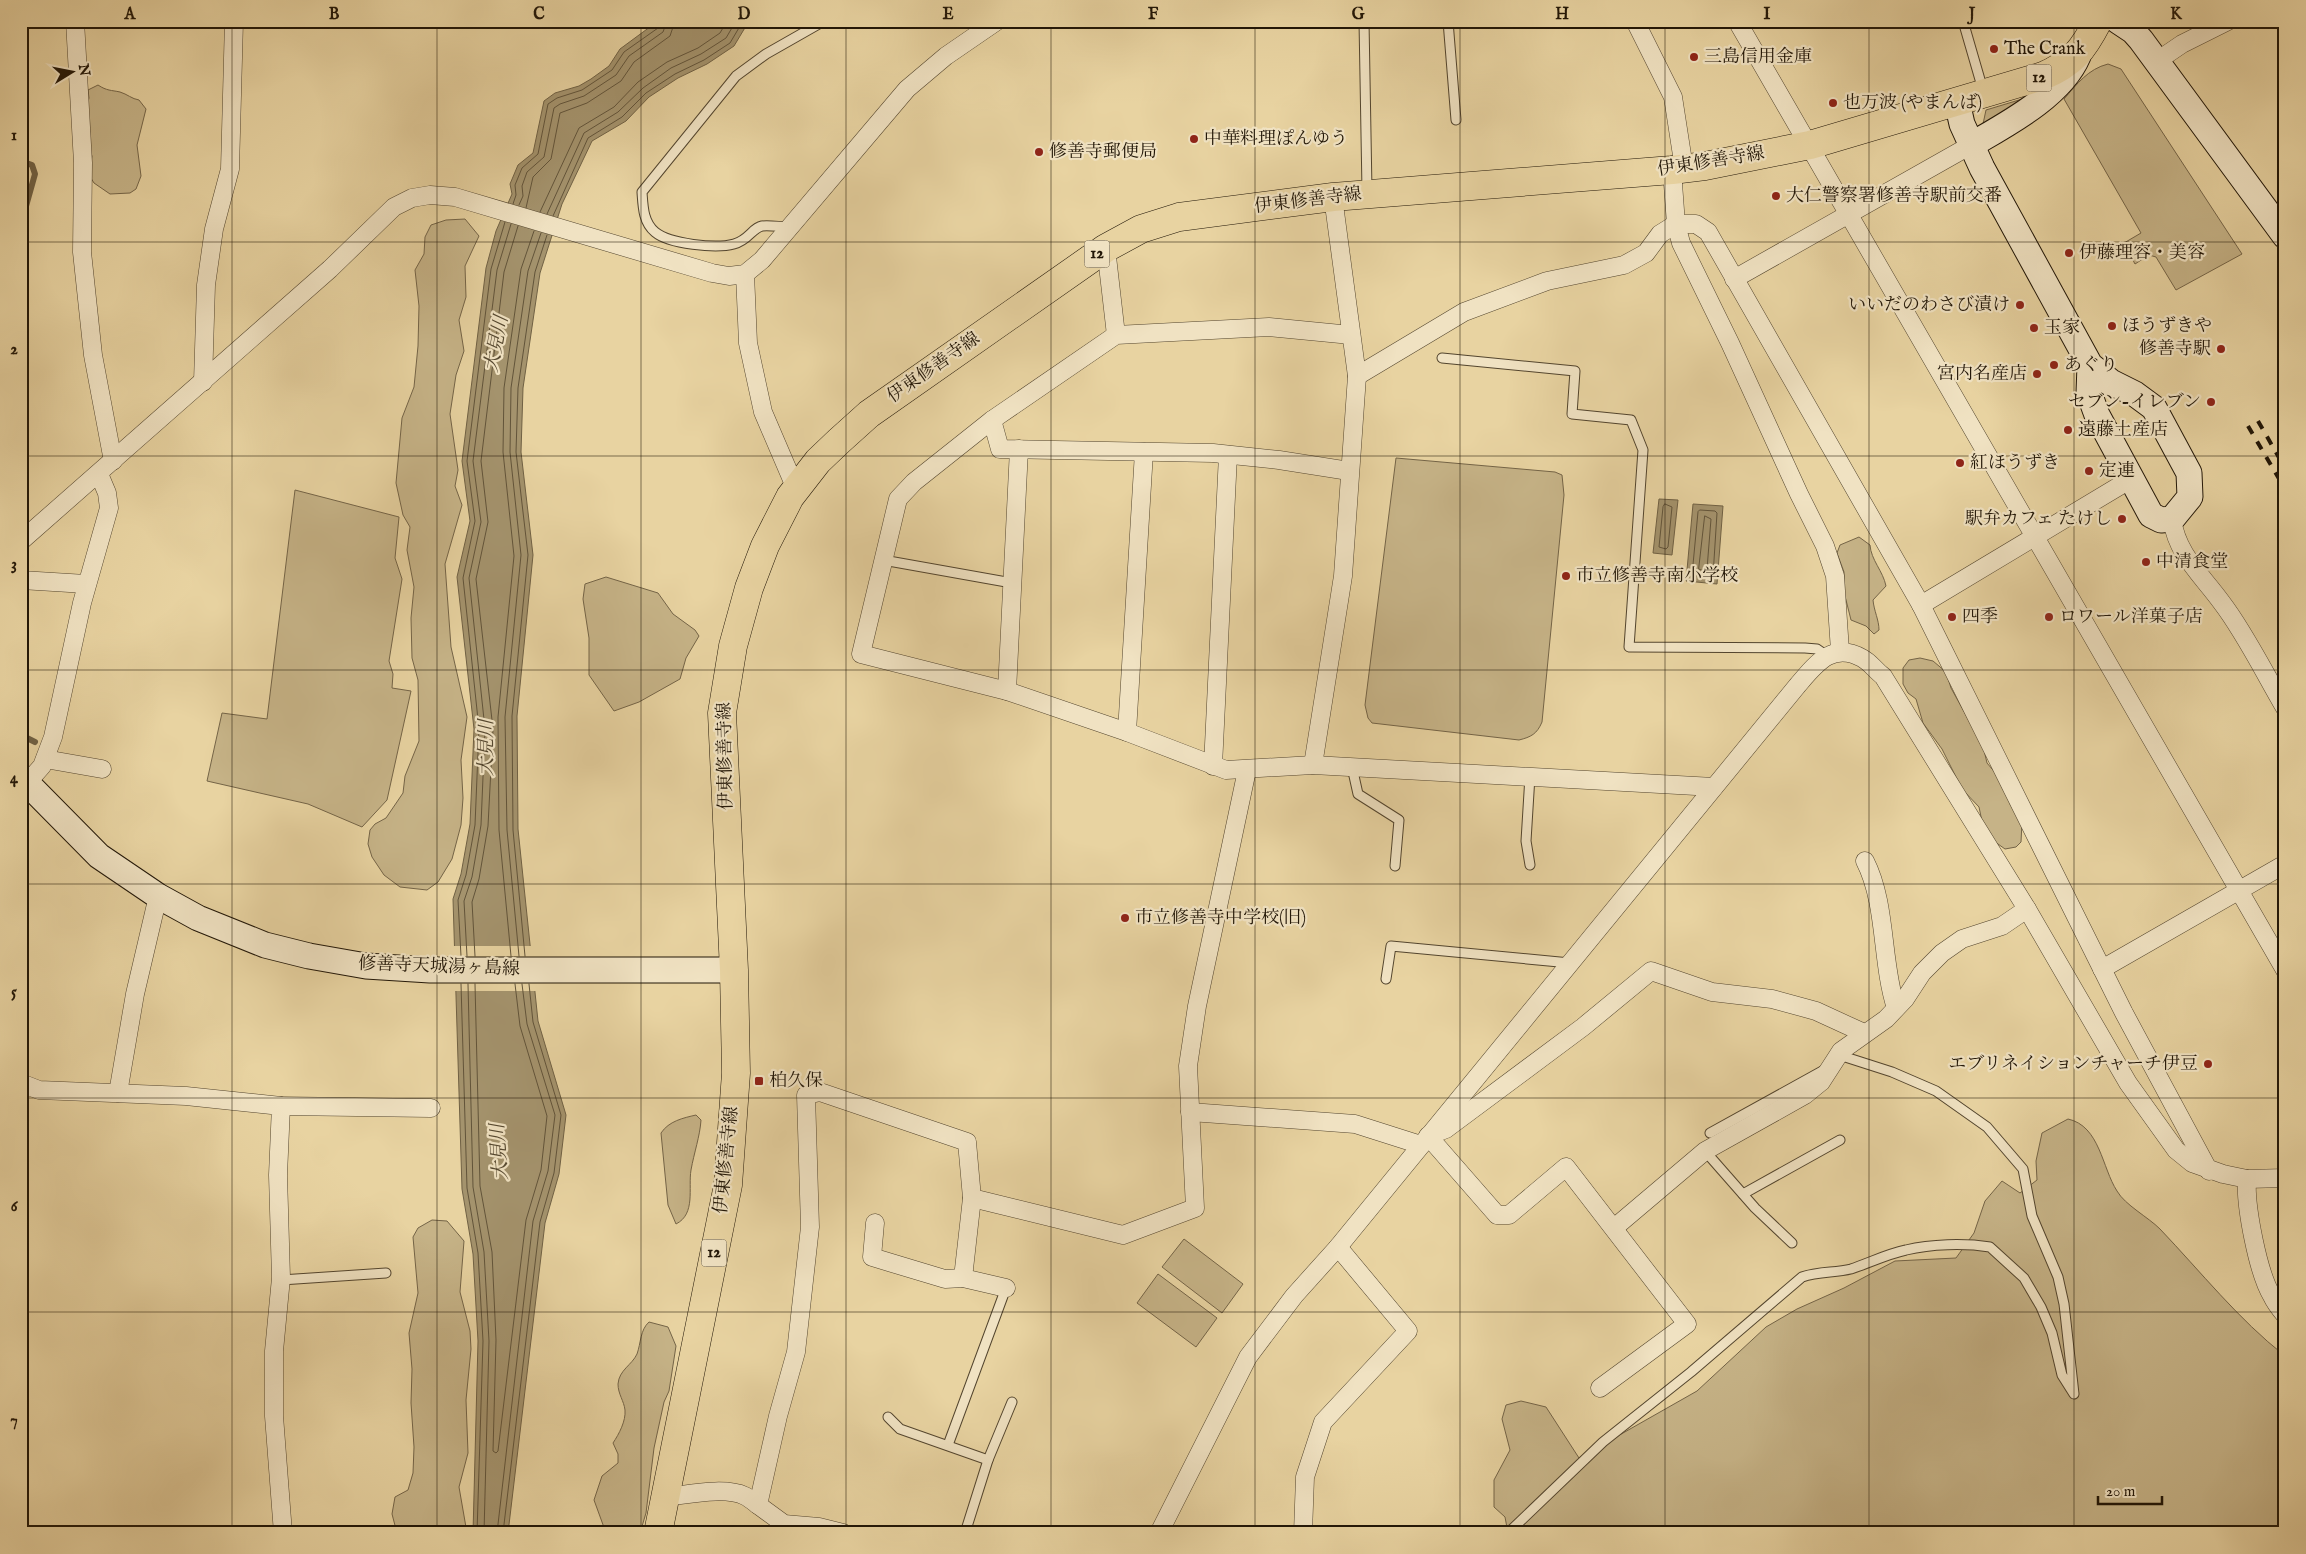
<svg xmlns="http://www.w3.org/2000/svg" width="2306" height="1554" viewBox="0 0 2306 1554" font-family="'IM FELL English','Noto Serif JP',serif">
	<rect width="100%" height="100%" fill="#e8d3a1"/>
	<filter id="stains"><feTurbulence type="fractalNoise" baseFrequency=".004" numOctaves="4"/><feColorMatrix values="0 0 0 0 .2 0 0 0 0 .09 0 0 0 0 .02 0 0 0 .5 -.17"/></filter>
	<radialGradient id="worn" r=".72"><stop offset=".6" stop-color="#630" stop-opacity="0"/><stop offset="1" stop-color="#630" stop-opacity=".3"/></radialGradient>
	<!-- green -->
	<g fill="#c6b387" stroke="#746447">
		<path d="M2108,64L2121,69L2242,254L2176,290L2156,257L2149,255L2135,264L2124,243L2141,233L2064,99C2077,84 2088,69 2108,64Z"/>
		<path d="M98,85C107,91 111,90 120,92C127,94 132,99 139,100L146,109L137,145L141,176L136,189L130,193L110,194L94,183L89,175L92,156L88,146L90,132L86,109L89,98L88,90Z"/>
		<path d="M2029,97L1983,124L1986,110Z"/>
		<path d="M465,219L479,236L465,266L466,297L459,320L464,351L456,375L450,414L458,470L455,486L462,505L445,564L451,647L467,717L461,760L463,798L461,825L452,859L438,882L427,890L400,887L384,875L372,857L368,844L370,830L375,824L386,818L403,793L405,776L419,741L418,680L412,658L411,618L414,587L407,550L410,527L403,515L396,483L402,418L414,387L418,346L419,306L415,270L424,254L425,237L431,225L446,220Z"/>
		<path d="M1396,458L1555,472L1562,475L1564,495L1542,722C1537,734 1531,737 1519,740L1372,723L1368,718L1365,705Z"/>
		<path d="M295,490L399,517L395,558L402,579L389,661L393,674L392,688L411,691L387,800L362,827L308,804L207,781L222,713L267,719Z"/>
		<path d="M1859,537L1870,545C1871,560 1883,571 1886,586L1873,600C1874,611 1879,620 1879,630L1874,634L1866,626L1851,620L1844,592V572L1837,553L1840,545Z"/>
		<path d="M606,577L658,593L673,614L695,630L699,636L686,658L680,679L639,702L614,711L589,675V638L583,599L585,584Z"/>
		<path d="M1920,658L1933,661L1946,672L1951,688L1983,746L1987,763L1998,776L2007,793L2010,804L2022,822L2021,842L2016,847L2005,849L1991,839L1983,826L1979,807L1962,789L1942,749L1923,723L1916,699L1908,693L1903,684V668L1909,660Z"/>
		<path d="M696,1115L701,1120C700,1136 694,1153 691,1170C688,1188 696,1214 676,1224L668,1205L661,1133C669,1121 683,1118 696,1115Z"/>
		<path d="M2068,1119C2100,1126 2102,1168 2117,1191C2125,1205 2148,1217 2160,1229C2201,1272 2238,1319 2285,1356V1533H1508L1505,1517L1494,1507V1480L1510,1450L1502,1419L1506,1405L1521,1401L1546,1407L1579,1458L1697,1391L1766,1327L1797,1309L1844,1288L1895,1261L1956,1258L1974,1233L1985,1201L2002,1181L2020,1193L2037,1180L2036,1161L2042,1133Z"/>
		<path d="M432,1220L447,1221L464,1241L460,1292L470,1331L471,1349L466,1400L468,1453L459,1487L467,1533H397L392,1514L395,1497L408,1490L413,1473L414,1447L411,1403L412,1369L409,1333L418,1293L413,1237L418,1228Z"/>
		<path d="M1184,1239L1243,1284L1222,1313L1162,1267Z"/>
		<path d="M1158,1274L1217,1318L1196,1347L1137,1303Z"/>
		<path d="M649,1322L668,1327L676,1346L669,1391L664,1402L654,1448L646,1513L640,1533H606L594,1500L602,1476L618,1463V1454L613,1443C619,1434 626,1421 625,1410C624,1401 618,1394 618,1384C619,1370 632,1365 637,1354C641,1343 640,1330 649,1322Z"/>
	</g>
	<!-- water -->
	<g fill="#a4936d" stroke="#706144">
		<path d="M658,21H749L734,46L707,64L678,78L649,97L626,121L592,141L562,204L540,273L523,388L521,452L533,555L517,716L518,829L538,1021L566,1115L559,1174L545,1223L508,1533H473L478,1341L473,1254L462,1189L453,899L461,874L470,824L474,729L457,577L470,521L462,461L486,268L496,231L512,194L510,184L518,165L533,153L544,101L555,93L579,86L591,79L609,66L620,49Z"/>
		<path d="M1659,499L1678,500L1672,555L1653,553Z"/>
		<path d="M1693,504L1723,506L1717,584L1686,581Z"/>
	</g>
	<!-- pier -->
	<path fill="#e8d3a1" d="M453,946H532L537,991H454Z"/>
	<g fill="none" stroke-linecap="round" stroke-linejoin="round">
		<!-- shore -->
		<g stroke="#62543a" stroke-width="1">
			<path d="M513,204L516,195L515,185L522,168L538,154L548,104L557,98L582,90L612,70L624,52L658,28L661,21"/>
			<path d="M519,205L523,196L522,186L527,172L544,157L554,108L560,104L584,96L616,75L629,56L663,32L667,21"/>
			<path d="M526,208L533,177L551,159L560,113L587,103L621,81L634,62L670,36L675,21"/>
			<path d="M540,212L579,128L614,107L638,82L667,62L698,48L720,33L727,21"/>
			<path d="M547,214L584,133L618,112L643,88L671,68L701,54L726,38L736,21"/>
			<path d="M553,216L588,138L622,117L646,93L675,74L704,60L730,43L743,21"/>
			<path d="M1665,504L1672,507L1668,547L1666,549L1659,547L1663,507Z"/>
			<path d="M1700,510L1715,511L1717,513L1713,576L1711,578L1692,575L1698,512Z"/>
			<path d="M1705,516L1711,519L1707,569L1705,572L1699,569Z"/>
			<path d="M461,956L458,900L466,875L475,825L479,729L463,578L475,521L467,461L491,269L505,222"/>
			<path d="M467,956L464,901L472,877L481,825L485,729L469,578L481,522L473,461L497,270L511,224"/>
			<path d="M475,956L472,902L479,879L488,826L493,729L476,579L488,522L481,461L504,272L518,226"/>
			<path d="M511,956L499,830L498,717L514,556L503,452L504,388L521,269L534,231"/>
			<path d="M519,956L507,830L505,717L521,555L510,452L511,388L528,271L541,233"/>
			<path d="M525,956L513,830L512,716L528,555L516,452L518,388L535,272L547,235"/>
			<path d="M461,984L467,1188L478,1253L483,1341L477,1533"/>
			<path d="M468,984L473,1187L484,1252L489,1341L484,1533"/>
			<path d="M475,984L480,1186L492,1252L496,1340L493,1451L496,1453L498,1451L526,1220L541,1170L547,1116L520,1026L515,984"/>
			<path d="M497,1533L533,1221L548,1171L555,1115L527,1024L522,984"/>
			<path d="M503,1533L540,1222L554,1173L561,1115L533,1022L529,984"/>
		</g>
		<!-- stream -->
		<g stroke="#706144" stroke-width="6">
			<path d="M21,161L32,165L35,174L21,224"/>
			<path d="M21,295L24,309L21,346"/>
			<path d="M21,735L35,742"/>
		</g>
		<!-- lane casing -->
		<g stroke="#53452e" stroke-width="11">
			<g id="lane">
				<path d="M1364,21L1367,191"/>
				<path d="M1448,21L1456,120"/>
				<path d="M1963,21L1983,90"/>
				<path d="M790,227C781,227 770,225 762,226C752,228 749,240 734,244C716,249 669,244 655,232C643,222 643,206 642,192L736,76L766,54L824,21"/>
				<path d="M1442,358L1575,371L1572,414L1631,420L1643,450L1629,647L1805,648L1817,649L1827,656"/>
				<path d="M883,560L1012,583"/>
				<path d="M1352,767L1358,794L1399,820L1395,866"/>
				<path d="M1530,865L1526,841L1530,776"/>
				<path d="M1386,979L1391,946L1570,963"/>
				<path d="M1710,1133L1824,1070"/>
				<path d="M1705,1151L1755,1208L1792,1243"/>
				<path d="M1743,1194L1840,1140"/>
				<path d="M281,1280L386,1273"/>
				<path d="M888,1417L900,1429L988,1460"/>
				<path d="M948,1445L1006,1288"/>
				<path d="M965,1533L988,1460L1012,1402"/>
				<path d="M1508,1533L1603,1442L1691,1372L1802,1277C1818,1271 1835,1273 1851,1269C1869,1263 1887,1254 1906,1250C1931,1244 1964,1243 1990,1247L2024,1278L2041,1307L2052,1333L2062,1375L2074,1394L2064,1304L2058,1277L2032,1216L2023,1169L1987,1127L1936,1091L1892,1072L1839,1055"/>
			</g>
		</g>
		<!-- street casing -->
		<g stroke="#53452e" stroke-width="19">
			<g id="street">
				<path d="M75,21L83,163L82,252L93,355L113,461"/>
				<path d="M1635,21L1673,97L1684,168"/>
				<path d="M1737,21L2285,970"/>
				<path d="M2157,61L2182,44L2228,21"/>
				<path d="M1672,170L1676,224L1681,243L1730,343L1799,494L1825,546L1835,576L1840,651"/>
				<path d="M1106,248L1116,335"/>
				<path d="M745,274L748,343L763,412L796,489"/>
				<path d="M1734,279L1971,145"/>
				<path d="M1351,335L1269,327L1116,335L992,420L914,482L898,499L861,654L1007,691L1127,732L1226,770L1313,765L1714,787"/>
				<path d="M1357,376L1464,312L1547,281L1624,265L1646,253L1660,234L1676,224H1696L1708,232L1921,605L2124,1013L2209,1171"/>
				<path d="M203,382L206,285L214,229L230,169L234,21"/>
				<path d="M992,420L1000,449L1213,453L1279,460L1349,471"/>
				<path d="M2172,519C2177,555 2202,575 2222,603C2245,633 2265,674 2285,708"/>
				<path d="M21,541L330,269L394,207L412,198L430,195L455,197L712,273L729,276L745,274L762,260L907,89L946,56L997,21"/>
				<path d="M21,580L86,584"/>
				<path d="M1921,605L2131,479"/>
				<path d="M1007,691L1019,449"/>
				<path d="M1127,732L1144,452"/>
				<path d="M45,759L102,769"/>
				<path d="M1313,765L1343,576L1357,376L1333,197"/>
				<path d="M1213,766L1228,455"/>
				<path d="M27,783L42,766L53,737L82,603L109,508L107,493L99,474"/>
				<path d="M1865,861C1887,904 1881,962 1896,1008"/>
				<path d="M2102,969L2285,864"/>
				<path d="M21,1083L39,1090L186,1096L281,1106L278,1175L281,1278L274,1351V1416L283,1533"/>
				<path d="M118,1093L135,994L158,896"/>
				<path d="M281,1106L431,1108"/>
				<path d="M1190,1112L1355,1124L1421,1145"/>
				<path d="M2247,1179C2245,1206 2258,1273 2272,1296C2275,1303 2280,1309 2285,1315"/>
				<path d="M875,1223L872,1257L945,1279L963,1278L1006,1288"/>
				<path d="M1614,1228L1705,1151L1805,1095L1821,1082L1841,1051L1886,1019L1905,999L1922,973L1942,953L1962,939L2002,926L2027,909"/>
				<path d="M963,1278L972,1198"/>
				<path d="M1600,1388L1687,1324L1566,1167L1509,1215H1497L1428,1136L1446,1129L1583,1027L1651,971L1712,992L1772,999L1816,1011L1864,1033"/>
				<path d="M665,1497C687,1495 724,1486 745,1496C749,1498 754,1502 758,1505"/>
				<path d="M843,1533L819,1527L784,1524L758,1505L778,1416L796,1352L810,1227L806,1095L820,1092L967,1142L972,1198L1123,1235L1195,1208L1188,1066L1197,1006L1247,770"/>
				<path d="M1159,1533L1248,1357L1294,1296L1338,1247L1797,686C1815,665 1832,641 1862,658C1870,662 1876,671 1883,676L2027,909L2128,1083L2176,1150L2192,1163L2223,1174L2247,1179L2285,1178"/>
				<path d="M1303,1533L1305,1477L1323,1422L1408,1331L1338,1247"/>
			</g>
		</g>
		<!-- secondary casing -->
		<g stroke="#211607" stroke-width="27">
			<g id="secondary">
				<path d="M2118,21L2133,31L2141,40L2285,236"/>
				<path d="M1957,102L1962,124L1982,168L2090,365L2111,382L2135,394L2154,408L2189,473L2190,497L2172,519L2161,520L2151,515L2097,415L2089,393L2090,365"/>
				<path d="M1971,145C2007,124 2061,96 2078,56"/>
				<path d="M21,777L99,856L158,896L198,918L265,945L309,956L366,966L430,970H734"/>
			</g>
		</g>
		<!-- primary casing -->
		<g stroke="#211607" stroke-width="29">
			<path id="primary" d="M658,1533L728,1185L736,1073L734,970L722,713L733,646L749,588L765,546L790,497L818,461L839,441L869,414L1106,248L1141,229L1179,217L1333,197L1672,170L1705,166L1810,145L2043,76C2073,63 2083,50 2098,21"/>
		</g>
		<!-- lane -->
		<use href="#lane" stroke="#f0e2c2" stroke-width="9"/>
		<!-- street -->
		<use href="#street" stroke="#f0e2c2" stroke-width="18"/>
		<!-- secondary -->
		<use href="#secondary" stroke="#f0e2c2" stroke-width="25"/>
		<!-- primary -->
		<use href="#primary" stroke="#e8d3a1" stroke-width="28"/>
		<!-- rail -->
		<g stroke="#211607" stroke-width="4" stroke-dasharray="9 9" stroke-linecap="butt">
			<path d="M2258,421L2285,468"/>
			<path d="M2248,426L2285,489"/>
		</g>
	</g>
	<!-- grid -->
	<path fill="none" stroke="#211607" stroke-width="1" stroke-opacity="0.55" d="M232,21V1533M437,21V1533M641,21V1533M846,21V1533M1051,21V1533M1255,21V1533M1460,21V1533M1665,21V1533M1869,21V1533M2074,21V1533M21,242H2285M21,456H2285M21,670H2285M21,884H2285M21,1098H2285M21,1312H2285"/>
	<!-- markers -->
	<g fill="#8f2418" stroke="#f0e2c2" stroke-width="2">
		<circle cx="1994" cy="49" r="5"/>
		<circle cx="1694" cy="57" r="5"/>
		<circle cx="1833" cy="103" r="5"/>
		<circle cx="1194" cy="139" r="5"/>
		<circle cx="1039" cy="152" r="5"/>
		<circle cx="1776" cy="196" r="5"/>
		<circle cx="2069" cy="253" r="5"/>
		<circle cx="2020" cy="305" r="5"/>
		<circle cx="2112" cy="326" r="5"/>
		<circle cx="2034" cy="328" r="5"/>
		<circle cx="2221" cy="349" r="5"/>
		<circle cx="2054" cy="365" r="5"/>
		<circle cx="2037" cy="374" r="5"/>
		<circle cx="2211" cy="402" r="5"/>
		<circle cx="2068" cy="430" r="5"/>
		<circle cx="1960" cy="463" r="5"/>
		<circle cx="2089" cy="471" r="5"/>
		<circle cx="2122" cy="519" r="5"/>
		<circle cx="2146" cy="562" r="5"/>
		<circle cx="1566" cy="576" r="5"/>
		<circle cx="1952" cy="617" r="5"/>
		<circle cx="2049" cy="617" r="5"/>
		<circle cx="1125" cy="918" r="5"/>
		<circle cx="2208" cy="1064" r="5"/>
		<rect x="754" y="1076" width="10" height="10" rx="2.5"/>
	</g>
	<g text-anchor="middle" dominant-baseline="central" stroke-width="4.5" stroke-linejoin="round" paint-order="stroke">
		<!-- shield labels -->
		<g fill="#f0e2c2" stroke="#5f533f" stroke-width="1">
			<rect x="2026.5" y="64.5" width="25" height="27" rx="4"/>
			<rect x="1084.5" y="240.5" width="25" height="27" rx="4"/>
			<rect x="701.5" y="1239.5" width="25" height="27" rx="4"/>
		</g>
		<g font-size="16" font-weight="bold" fill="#211607">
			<text x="2039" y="78">12</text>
			<text x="1097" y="254">12</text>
			<text x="714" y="1253">12</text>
		</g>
		<!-- poi labels -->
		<g font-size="18" fill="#211607" stroke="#f0e2c2" text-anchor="start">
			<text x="2004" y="49">The Crank</text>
			<text x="1704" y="57">三島信用金庫</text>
			<text x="1843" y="103">也万波 (やまんば)</text>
			<text x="1204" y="139">中華料理ぽんゆう</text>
			<text x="1049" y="152">修善寺郵便局</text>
			<text x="1786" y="196">大仁警察署修善寺駅前交番</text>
			<text x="2079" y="253">伊藤理容・美容</text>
			<text x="2010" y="305" text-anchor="end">いいだのわさび漬け</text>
			<text x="2122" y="326">ほうずきや</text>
			<text x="2044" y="328">玉家</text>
			<text x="2211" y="349" text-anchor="end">修善寺駅</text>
			<text x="2064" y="365">あぐり</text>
			<text x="2027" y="374" text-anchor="end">宮内名産店</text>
			<text x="2201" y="402" text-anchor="end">セブン-イレブン</text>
			<text x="2078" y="430">遠藤土産店</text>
			<text x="1970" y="463">紅ほうずき</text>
			<text x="2099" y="471">定連</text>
			<text x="2112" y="519" text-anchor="end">駅弁カフェ たけし</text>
			<text x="2156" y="562">中清食堂</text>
			<text x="1576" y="576">市立修善寺南小学校</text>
			<text x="1962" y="617">四季</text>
			<text x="2059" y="617">ロワール洋菓子店</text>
			<text x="1135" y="918">市立修善寺中学校(旧)</text>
			<text x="2198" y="1064" text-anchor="end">エブリネイションチャーチ伊豆</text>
			<text x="769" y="1081">柏久保</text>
		</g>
		<!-- street labels -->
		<g font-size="18" fill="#211607" stroke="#f0e2c2">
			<text transform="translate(1711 162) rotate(-9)">伊東修善寺線</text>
			<text transform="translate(1308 201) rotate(-7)">伊東修善寺線</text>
			<text transform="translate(934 368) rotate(-35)">伊東修善寺線</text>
			<text transform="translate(726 756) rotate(-91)">伊東修善寺線</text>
			<text transform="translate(439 967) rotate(2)">修善寺天城湯ヶ島線</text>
			<text transform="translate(727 1160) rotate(-84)">伊東修善寺線</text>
		</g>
		<!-- water labels -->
		<g font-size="19" font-style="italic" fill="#554830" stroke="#f0e2c2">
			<text transform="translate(497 344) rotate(-79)">大見川</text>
			<text transform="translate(487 748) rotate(-90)">大見川</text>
			<text transform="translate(500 1152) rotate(-94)">大見川</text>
		</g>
	</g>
	<!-- margin -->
	<rect width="2306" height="1554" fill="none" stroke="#e8d3a1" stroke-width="55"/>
	<!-- north arrow -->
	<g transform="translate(72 72) rotate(80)" stroke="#f0e2c2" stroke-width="4" paint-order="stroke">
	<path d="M0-4L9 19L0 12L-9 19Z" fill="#211607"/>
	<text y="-8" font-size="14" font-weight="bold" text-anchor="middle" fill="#211607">N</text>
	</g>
	<!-- scale -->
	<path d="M2098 1496v8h64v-8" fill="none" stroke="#211607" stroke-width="2.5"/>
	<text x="2106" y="1496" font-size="15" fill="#211607" stroke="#f0e2c2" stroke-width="4" paint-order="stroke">20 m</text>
	<rect x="28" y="28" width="2250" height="1498" fill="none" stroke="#211607" stroke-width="2"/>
	<g font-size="16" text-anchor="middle" font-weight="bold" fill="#211607">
		<text x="130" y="19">A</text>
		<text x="334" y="19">B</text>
		<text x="539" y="19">C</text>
		<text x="744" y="19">D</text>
		<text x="948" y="19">E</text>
		<text x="1153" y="19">F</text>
		<text x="1358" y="19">G</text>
		<text x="1562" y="19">H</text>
		<text x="1767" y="19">I</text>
		<text x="1972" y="19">J</text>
		<text x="2176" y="19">K</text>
		<text x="14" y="140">1</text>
		<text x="14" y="354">2</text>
		<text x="14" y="569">3</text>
		<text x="14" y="783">4</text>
		<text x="14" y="997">5</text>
		<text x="14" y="1211">6</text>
		<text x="14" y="1425">7</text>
	</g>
	<rect width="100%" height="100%" filter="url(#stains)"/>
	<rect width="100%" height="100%" fill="url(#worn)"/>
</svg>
